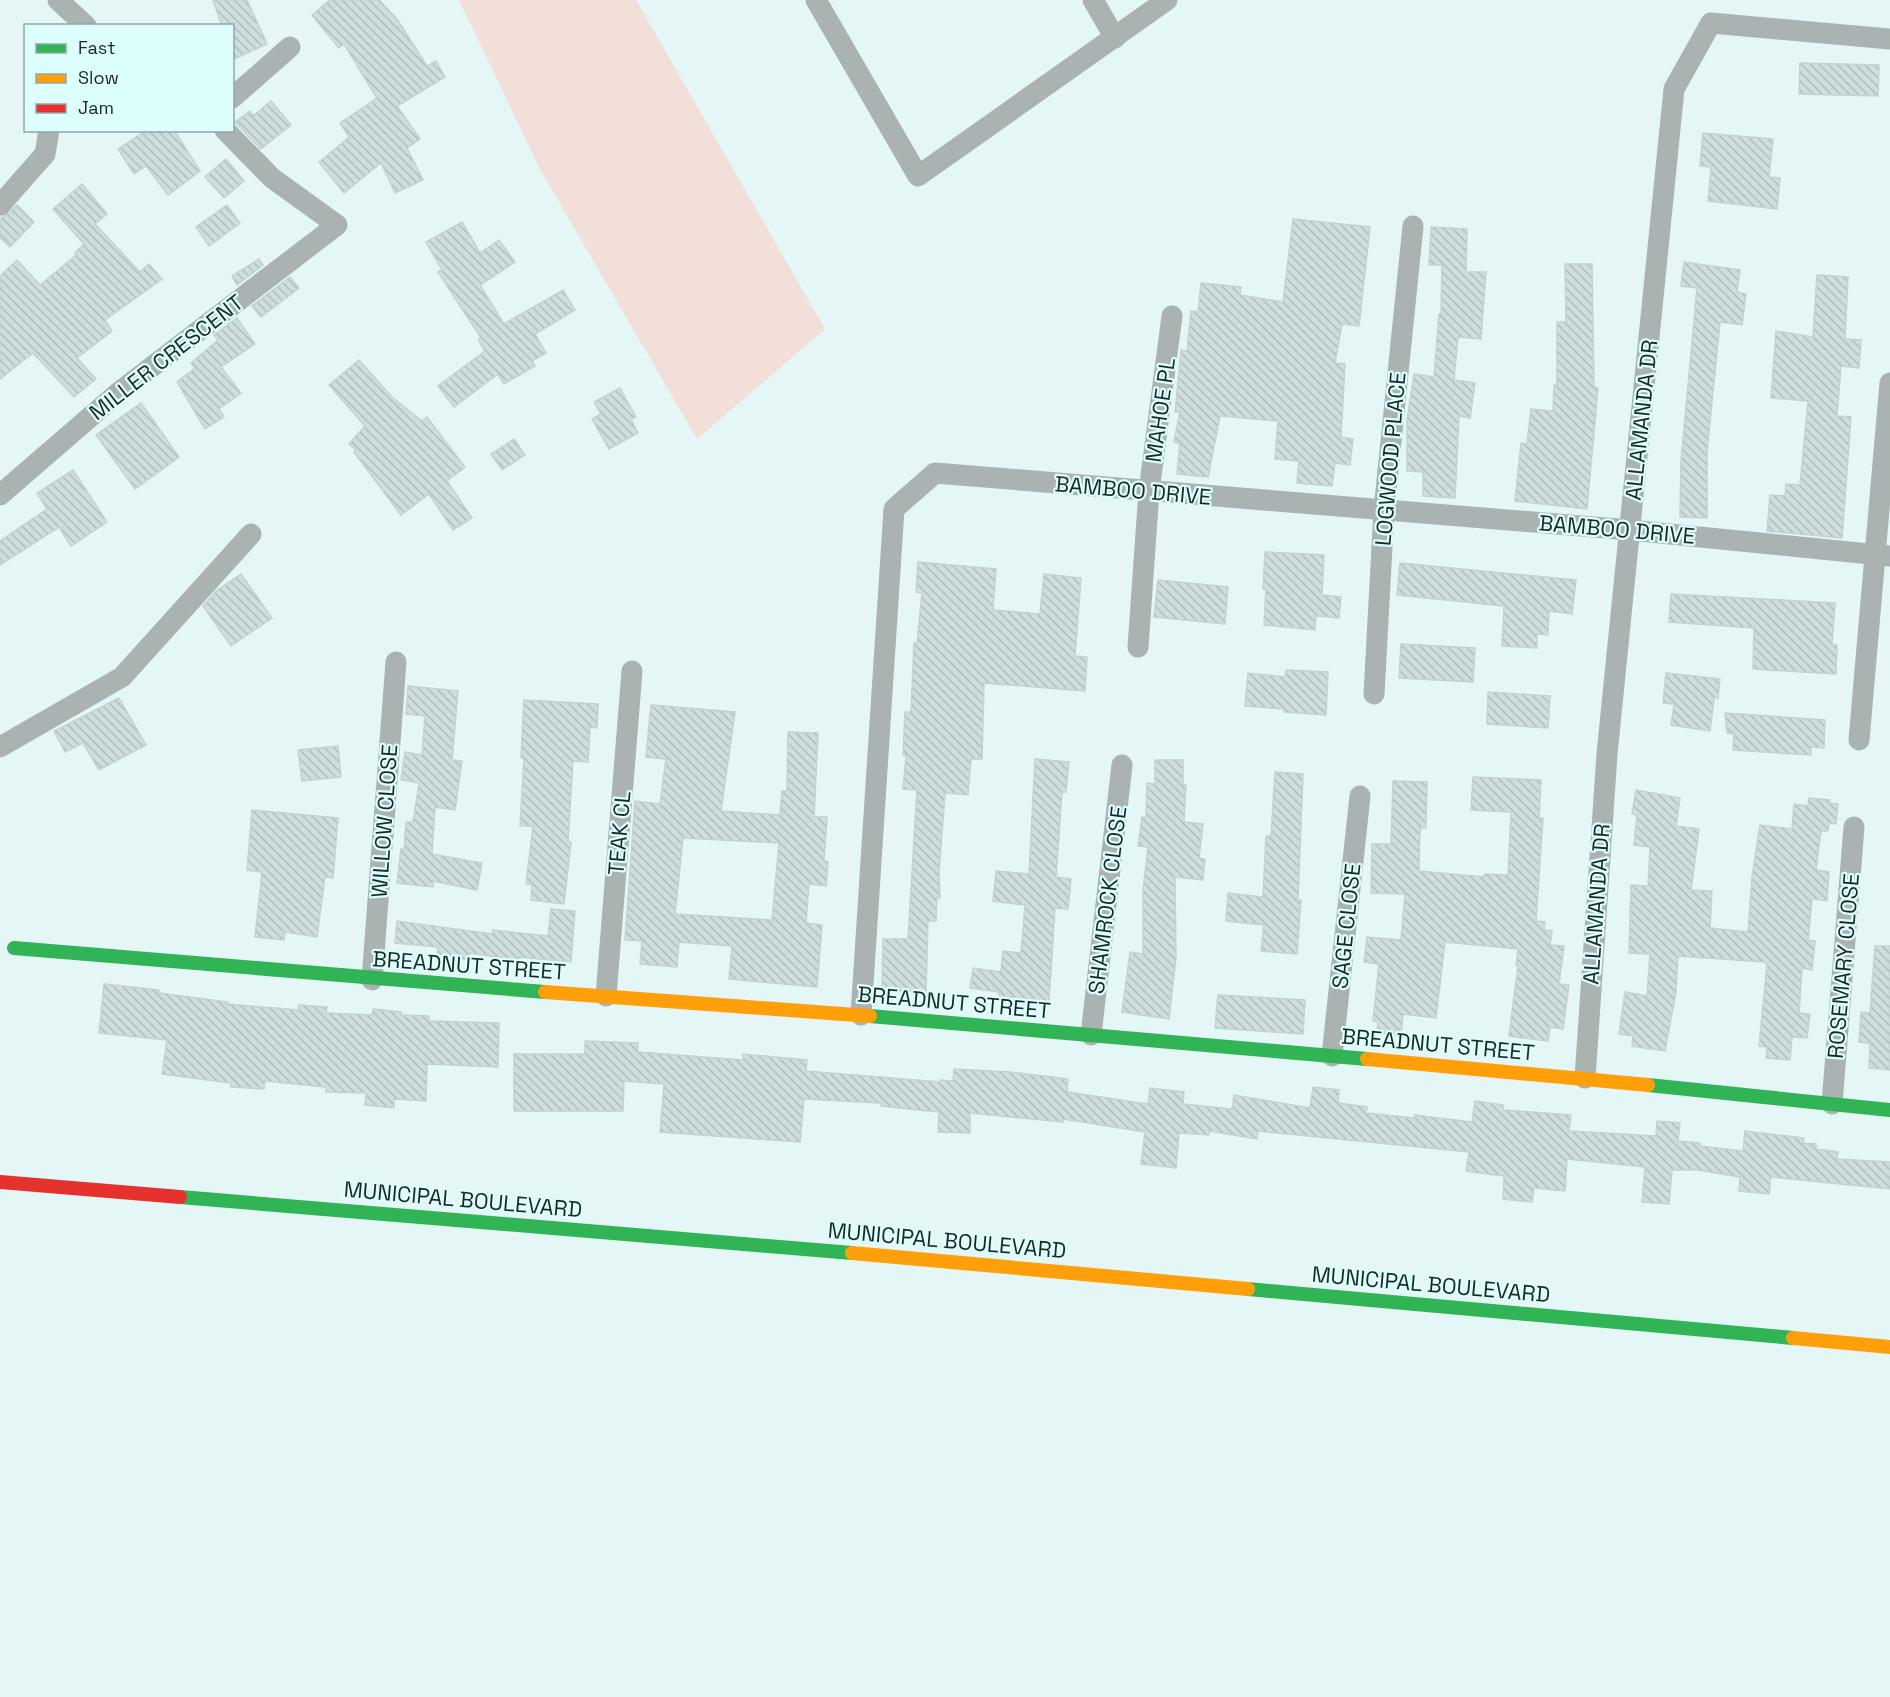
<svg xmlns="http://www.w3.org/2000/svg" width="1890" height="1697" viewBox="0 0 1890 1697" font-family="'Space Grotesk',sans-serif">
	<defs>
		<pattern id="building-back-hatch" width="6" height="6" patternUnits="userSpaceOnUse" patternTransform="scale(1.5)"><rect width="6" height="6" fill="#cedddd"/><path d="M-1 5l2 2M0 0l6 6M5-1l2 2" fill="none" stroke="#b0bebe"/></pattern>
	</defs>
	<rect width="100%" height="100%" fill="#e4f6f6"/>
	<!-- green -->
	<path fill="#f2dfd9" d="M459,0H636L825,329L697,439L541,171Z"/>
	<!-- building -->
	<g fill="url(#building-back-hatch)" stroke="#c4d2d2" stroke-width="1.5" fill-rule="evenodd">
		<path d="M213,0H247L267,44L232,60V26H222Z"/>
		<path d="M330,0H379L397,19L427,66L436,61L445,77L397,106L420,139L407,148L423,180L395,193L381,163L344,193L319,162L349,137L340,123L377,98L344,44L339,48L312,15Z"/>
		<path d="M1800,63L1879,65L1878,96L1799,94Z"/>
		<path d="M271,101L291,125L261,149L235,122L250,111L253,116Z"/>
		<path d="M147,130H174L200,171L168,195L146,166L134,174L118,149Z"/>
		<path d="M1703,133L1773,139L1769,177L1780,178L1777,209L1708,201L1711,167L1700,166Z"/>
		<path d="M226,159L244,181L224,198L205,177Z"/>
		<path d="M82,184L107,214L95,224L140,272L149,264L162,279L105,320L112,331L77,358L96,379L74,397L33,353L0,379V276L17,260L40,285L76,255L75,253L84,244L53,209Z"/>
		<path d="M17,205L34,222L10,247L0,238V219Z"/>
		<path d="M227,205L240,223L209,246L196,227Z"/>
		<path d="M1293,219L1370,227L1359,326L1342,324L1335,363L1345,364L1341,437L1353,439L1350,465L1335,463L1332,486L1297,483L1299,461L1275,459L1278,421L1220,416L1208,477L1177,474L1180,444L1174,442L1180,412H1175L1181,350L1187,351L1191,311L1198,312L1201,283L1241,287L1240,295L1283,302Z"/>
		<path d="M462,222L480,253L499,240L515,262L480,285L504,324L563,290L575,310L535,334L546,353L532,361L535,366L504,384L498,374L454,407L438,386L485,351L478,340L481,338L438,272L442,270L426,242Z"/>
		<path d="M1431,227L1467,229L1466,272H1486L1481,339L1458,337L1454,380L1475,383L1470,418L1459,416L1455,498L1423,496V472L1407,471V420L1414,374L1434,377L1439,314H1441L1442,265H1429Z"/>
		<path d="M259,259L263,265L237,285L232,276Z"/>
		<path d="M1684,262L1740,270L1737,292L1746,294L1742,325L1720,322L1707,452V518L1680,517L1681,461L1697,288L1681,286Z"/>
		<path d="M1565,264H1592L1594,387L1598,388L1587,509L1515,501L1521,443L1527,444L1531,409L1553,411L1554,385H1557V322H1566Z"/>
		<path d="M1817,275L1848,277L1845,339L1861,340L1859,368L1841,366L1837,416L1851,417L1842,538L1767,531L1770,495L1785,496L1786,484L1800,485L1808,401L1771,398L1776,331L1813,337Z"/>
		<path d="M290,277L299,288L261,317L252,306Z"/>
		<path d="M237,318L255,344L221,367L241,393L219,409L224,417L205,429L177,382L195,368L191,363L218,340L214,335Z"/>
		<path d="M359,360L392,397L422,421L427,417L465,467L447,481L472,518L453,530L429,494L401,515L354,452L356,450L349,444L365,426L329,385Z"/>
		<path d="M620,388L636,417L631,419L638,433L609,449L592,419L601,414L594,402Z"/>
		<path d="M141,403L179,457L135,489L96,435Z"/>
		<path d="M514,439L525,455L502,470L491,454Z"/>
		<path d="M73,470L107,522L71,546L59,527L0,565V541L47,509L37,493Z"/>
		<path d="M1265,552L1324,555L1322,595L1341,597L1339,618L1316,616L1315,630L1264,625L1266,589H1263Z"/>
		<path d="M918,562L996,569L993,610L1040,614L1044,574L1081,578L1075,656L1087,657L1085,691L984,683L982,759H971L968,795L945,793L939,872L940,898L937,897L936,921H928L926,992L882,991L883,939H908L917,790L903,789L906,756L903,755L905,712H911L914,643H917L922,593L916,592Z"/>
		<path d="M1400,563L1576,580L1572,614L1549,611L1548,635L1537,634V648L1502,646L1504,606L1397,595Z"/>
		<path d="M241,574L272,618L231,646L203,606L216,591Z"/>
		<path d="M1158,580L1228,587L1225,624L1154,617Z"/>
		<path d="M1671,594L1835,603L1832,645H1837L1836,674L1753,669L1754,628L1669,622Z"/>
		<path d="M1401,644L1475,648L1473,682L1399,678Z"/>
		<path d="M1286,670L1328,672L1326,715L1284,712V709L1245,706L1248,673L1285,677Z"/>
		<path d="M1666,673L1720,679L1718,698H1714L1710,731L1671,725L1674,704L1663,703Z"/>
		<path d="M408,686L458,691L452,760L462,761L455,810L435,807L432,854L482,863L477,890L433,881V887L397,883L401,849L404,850L406,822H413L419,783L401,780L405,752L422,755L425,716L406,714Z"/>
		<path d="M1488,692L1550,696L1548,728L1487,724Z"/>
		<path d="M119,698L146,745L99,770L83,743L65,752L54,731Z"/>
		<path d="M524,700L598,704L597,728L590,727L588,762L573,761L568,841L571,842L564,904L531,900L532,885L526,884L533,826H520L524,758H521Z"/>
		<path d="M651,705L735,712L721,811L780,815L782,791H787L788,732L818,733L814,817H827L824,861L828,862L826,886L809,884L806,923L822,925L817,987L729,979L732,946L679,942L677,967L640,964L642,941L625,940L635,801L660,804L666,759L646,757ZM683,838L779,843L772,920L675,914Z"/>
		<path d="M1725,713L1825,720L1824,748L1811,747V755L1733,750L1734,734L1727,733Z"/>
		<path d="M338,746L341,777L302,781L298,750Z"/>
		<path d="M1035,759L1069,762L1066,792H1062L1056,877L1071,879L1068,909L1055,908L1049,1001L999,996V992L970,988L973,968L1001,972L1003,951L1021,953L1025,905L993,901L996,871L1029,874Z"/>
		<path d="M1155,760H1183V785H1186L1184,822L1203,824L1199,858L1205,859L1203,880L1175,877L1176,958L1169,1019L1122,1012L1130,952L1143,954V890L1148,847L1138,846L1142,817H1146L1147,783L1155,784Z"/>
		<path d="M1275,772L1303,774L1298,900H1301L1297,954L1261,951L1264,925L1226,921L1228,893L1263,897L1266,836H1271Z"/>
		<path d="M1473,777L1541,780L1539,818H1543L1536,921L1545,922L1544,930L1552,931L1550,945L1564,946L1559,984L1569,985L1563,1029L1550,1027L1548,1041L1509,1036L1518,966H1516L1518,949L1445,942L1436,1018L1403,1014L1401,1036L1377,1033L1378,1022L1373,1021L1379,964L1364,962L1367,937L1401,940L1405,894L1371,893L1372,844H1391L1393,781L1427,782L1426,828H1420L1419,871L1484,877V874L1508,875L1511,812L1471,810Z"/>
		<path d="M1636,790L1680,798L1676,826L1699,829L1691,890L1712,891L1710,928L1748,932L1752,877L1760,825L1792,829L1794,804L1808,806L1809,798L1830,800L1829,803L1838,804L1836,824L1829,823L1828,831H1821L1816,870L1829,872L1827,901L1812,899L1808,940L1815,941L1812,970L1802,968L1799,1013L1810,1014L1807,1038L1792,1037L1790,1060L1766,1058L1767,1047L1759,1046L1767,965L1764,962L1678,956L1676,992L1665,1051L1632,1046L1633,1036L1619,1034L1625,992L1647,996L1650,954L1629,953L1631,885L1648,886L1650,847L1634,845L1637,815L1632,814Z"/>
		<path d="M252,810L338,818L333,878L325,877L317,937L285,932L284,940L255,937L262,872L247,870Z"/>
		<path d="M551,909L575,911L571,962L520,957L519,961L470,953L469,960L437,957L438,947L395,943L397,921L492,934L493,930L548,936Z"/>
		<path d="M1875,946H1890V1070L1869,1068L1870,1043L1859,1042L1861,1012L1870,1013Z"/>
		<path d="M104,984L159,990V993L228,1002L227,1004L299,1010V1005L327,1007L326,1013L372,1015L373,1009L401,1012V1015L429,1016V1021L499,1023L498,1067L427,1064L426,1101L394,1099V1108L365,1105L366,1093L326,1092V1087L265,1081L264,1089L231,1087V1083L162,1074L167,1040L99,1033Z"/>
		<path d="M1218,995L1305,1000L1303,1034L1215,1028Z"/>
		<path d="M585,1041L638,1043V1052L743,1060V1054L807,1060L806,1071L940,1082V1080L953,1081L954,1069L1010,1072L1068,1079L1067,1092L1148,1104L1150,1088L1184,1092L1183,1104L1232,1109L1234,1095L1310,1108L1313,1087L1339,1090L1338,1103L1367,1107L1366,1113L1414,1118L1415,1115L1472,1122L1475,1101L1503,1105V1110L1571,1115L1569,1131L1656,1136L1657,1121L1680,1123L1678,1141L1700,1143V1146L1743,1151L1745,1131L1804,1138L1803,1143L1816,1144V1149L1838,1152L1837,1159L1890,1162V1189L1771,1177L1769,1194L1739,1191L1740,1177L1698,1170H1672L1669,1204L1642,1202L1645,1167L1567,1159L1565,1191L1534,1188L1532,1202L1503,1199L1504,1176L1466,1171L1469,1152L1258,1131L1257,1139L1209,1131V1135L1179,1133L1176,1168L1141,1164L1145,1132L1063,1119V1122L970,1113V1133L938,1132L939,1112L881,1106V1103L804,1099L800,1142L660,1132L664,1084L624,1081L623,1111H514V1054H585Z"/>
	</g>
	<g fill="none" stroke-linecap="round" stroke-linejoin="round">
		<!-- street -->
		<g stroke="#aab2b2" stroke-width="21">
			<path d="M58,0L86,26"/>
			<path d="M816,0L918,176L1167,0"/>
			<path d="M1093,0L1115,38"/>
			<path d="M232,98L290,47"/>
			<path d="M0,205L45,154L49,130"/>
			<path d="M0,495L119,392L337,225L272,178L225,130"/>
			<path d="M1138,647L1149,491L1172,316"/>
			<path d="M1374,694L1384,510L1413,226"/>
			<path d="M1859,740L1890,383"/>
			<path d="M0,747L122,677L251,534"/>
			<path d="M372,980L396,662"/>
			<path d="M606,996L632,671"/>
			<path d="M861,1015L894,509L935,473L1630,530L1890,556"/>
			<path d="M1091,1035L1122,765"/>
			<path d="M1332,1056L1360,796"/>
			<path d="M1585,1078L1607,754L1674,89L1711,23L1890,39"/>
			<path d="M1832,1104L1854,827"/>
		</g>
		<!-- fast -->
		<g stroke="#30b455" stroke-width="14">
			<path d="M14,948L545,992"/>
			<path d="M870,1016L1367,1059"/>
			<path d="M1648,1085L1890,1110"/>
			<path d="M180,1197L852,1253"/>
			<path d="M1248,1289L1793,1338"/>
		</g>
		<!-- slow -->
		<g stroke="#ff9f0a" stroke-width="14">
			<path d="M545,992L870,1016"/>
			<path d="M1367,1059L1648,1085"/>
			<path d="M852,1253L1248,1289"/>
			<path d="M1793,1338L1890,1347"/>
		</g>
		<!-- jam -->
		<path stroke="#e5322d" stroke-width="14" d="M0,1182L180,1197"/>
	</g>
	<g text-anchor="middle" dominant-baseline="central" stroke-width="4.5" stroke-linejoin="round" paint-order="stroke">
		<!-- street labels -->
		<g font-size="22" fill="#1b2827" stroke="#dcfefd">
			<text transform="translate(166 357) rotate(-38)">MILLER CRESCENT</text>
			<text transform="translate(1160 410) rotate(-82)">MAHOE PL</text>
			<text transform="translate(1641 420) rotate(-84)">ALLAMANDA DR</text>
			<text transform="translate(1390 459) rotate(-85)">LOGWOOD PLACE</text>
			<text transform="translate(1133 490) rotate(5)">BAMBOO DRIVE</text>
			<text transform="translate(1617 529) rotate(5)">BAMBOO DRIVE</text>
			<text transform="translate(384 821) rotate(-86)">WILLOW CLOSE</text>
			<text transform="translate(619 833) rotate(-85)">TEAK CL</text>
			<text transform="translate(1107 900) rotate(-83)">SHAMROCK CLOSE</text>
			<text transform="translate(1596 904) rotate(-86)">ALLAMANDA DR</text>
			<text transform="translate(1346 926) rotate(-84)">SAGE CLOSE</text>
			<text transform="translate(469 965) rotate(4)">BREADNUT STREET</text>
			<text transform="translate(1843 966) rotate(-85)">ROSEMARY CLOSE</text>
			<text transform="translate(954 1002) rotate(5)">BREADNUT STREET</text>
			<text transform="translate(1438 1044) rotate(5)">BREADNUT STREET</text>
			<text transform="translate(463 1199) rotate(5)">MUNICIPAL BOULEVARD</text>
			<text transform="translate(947 1240) rotate(5)">MUNICIPAL BOULEVARD</text>
			<text transform="translate(1431 1284) rotate(5)">MUNICIPAL BOULEVARD</text>
		</g>
	</g>
	<!-- legend -->
	<rect x="24" y="24" width="210" height="108" fill="#dcfefd" stroke="#8fa8a7" stroke-width="1.5"/>
	<rect x="36" y="44" width="30" height="9" fill="#30b455" stroke="#8fa8a7" stroke-width="1.5"/>
	<text x="78" y="54" font-size="18" fill="#1b2827">Fast</text>
	<rect x="36" y="74" width="30" height="9" fill="#ff9f0a" stroke="#8fa8a7" stroke-width="1.5"/>
	<text x="78" y="84" font-size="18" fill="#1b2827">Slow</text>
	<rect x="36" y="104" width="30" height="9" fill="#e5322d" stroke="#8fa8a7" stroke-width="1.5"/>
	<text x="78" y="114" font-size="18" fill="#1b2827">Jam</text>
</svg>
